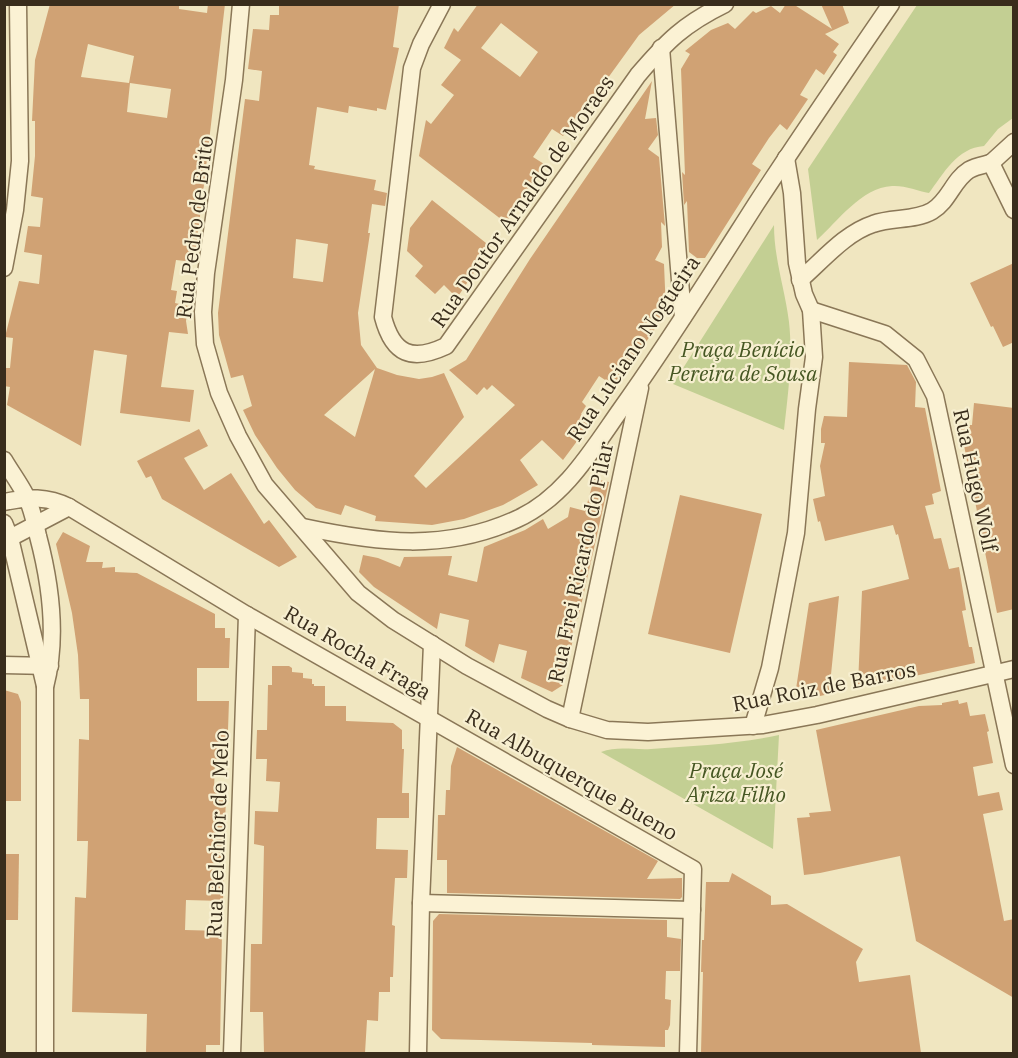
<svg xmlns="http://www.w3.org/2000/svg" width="1018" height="1058" viewBox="0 0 1018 1058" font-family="'IBM Plex Serif',serif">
	<rect width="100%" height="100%" fill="#f0e6c0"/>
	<!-- green -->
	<g fill="#c3cf93">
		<path d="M917,5H1013V118L998,129L984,146C957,148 944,173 929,193C918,191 904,185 892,186C861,188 838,221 817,240L808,169Z"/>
		<path d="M774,225C774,259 785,289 789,322C793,358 788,394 784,430L673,384Z"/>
		<path d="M779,735L773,849L601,752C617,746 633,750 651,749C693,746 738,744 779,735Z"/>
	</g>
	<!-- building -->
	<g fill="#d0a274" fill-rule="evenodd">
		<path d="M50,4H179V9L207,13L208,4H225L203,193L194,262L176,260L171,290L177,291L175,303L188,306L186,321L188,334L169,332L161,387L194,390L190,422L120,413L127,355L94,350L81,446L7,405L10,387L4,386V368H10L13,338L5,337L19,281L39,284L42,255L24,252L28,226L40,227L43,198L31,196L35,156V121H32L35,60ZM88,44L134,56L129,83L81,77ZM130,83L171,89L167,118L127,112Z"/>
		<path d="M279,4H399L393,47L399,48L386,110L377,108V111L349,106L348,113L317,107L309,165L315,166L314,169L376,180L374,190L387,193L385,206L372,204L368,233H370L358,313L361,345L377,368L397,375L419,379L432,377L444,373L464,417L414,476L426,488L515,405L492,385L487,390L484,387L477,395L449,370L466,360L530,259L652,81L645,119L656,118L658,135L648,149L659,157L665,226L661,222L662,247L655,260L664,264L666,312L616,387L599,376L582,402L586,406L581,414L592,421L563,460L542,440L520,460L538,485L503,505L464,519L432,525L375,521L376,516L345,505L341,515L316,508L295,490L277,468L255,435L243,410L252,406L243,375L231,378L219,335L218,313L245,99L259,101L262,71L248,69L253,29L269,30L270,15H279ZM296,239L328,244L323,282L293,278ZM375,369L355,437L324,415Z"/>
		<path d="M478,4H676L639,35L605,82L603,81L593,96L591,95L563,136L552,129L533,157L544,164L506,223L419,156L426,120L431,124L454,95L441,85L461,60L444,48L454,28L458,32ZM501,23L538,52L520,77L481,48Z"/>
		<path d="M786,4H793L832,29L821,4H842L849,23L825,34L839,44L833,52L837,55L824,75L816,69L800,95L808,99L787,130L780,124L769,138L752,164L761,170L705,258H697L689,252L687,201L684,205L682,172L685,175L681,69L690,54L685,51L711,30L728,23L735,29L753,11L756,13L771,6L780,13Z"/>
		<path d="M432,200L491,247L457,298L444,285L435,294L415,276L423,266L407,251L410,228Z"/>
		<path d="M1014,263V342L1003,347L993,326L991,327L970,283Z"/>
		<path d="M849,362L907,365L916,382L915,407L925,408L941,491L932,494L934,504L925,506L934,539L941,538L949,569L959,567L966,610L962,611L969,647H972L975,663L868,686L858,685L862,591L909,579L898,534L896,535L893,525L825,541L820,521L818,522L813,499L825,496L820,466L825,443H821V429L824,416L847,417Z"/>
		<path d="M974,403L1014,408V609L997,613L960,425H972Z"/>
		<path d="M199,429L208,446L184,458L204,490L231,473L264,524L269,520L297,557L279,567L162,499L151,476L146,478L137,461Z"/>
		<path d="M594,479L609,482L578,619L572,617L573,639L563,685L552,692L521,678L527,651L499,644L494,663L465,646L469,620L440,613L437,629L374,587L359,572L363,555L378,558L400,567L404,557L452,556L448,575L477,582L484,547L525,530L543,519L548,529L568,517L570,507L585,511Z"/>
		<path d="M680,495L762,514L730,653L648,634Z"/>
		<path d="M63,532L90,546L86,562H103L102,568L115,567V572L137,573L215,614V628H225V638H230L229,668H197V701H229L227,759H215L214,792H226L223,901L186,900L185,930L222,931L220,1045H206V1053H146L147,1014L72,1012L75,897L86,898L88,841H77L79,739L89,740V699H80L78,655L72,613L56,544Z"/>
		<path d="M839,596L829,694L811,698L812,692L796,689L809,603Z"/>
		<path d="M272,666H289L292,668V672L303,673V678L312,679V684H314V686H325V706H346V721L393,723L402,730V749H404L402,793H409V818H377L376,849L408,850L407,878H395L392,925L395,926L393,977H390V992H379L378,1021L367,1020L365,1053H264L263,1012H250L251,944H262L264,846L254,844L255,811L278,812L280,782L266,781L267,759H256L257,730H267L268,685H272Z"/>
		<path d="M4,690L18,694L21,702V801H4Z"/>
		<path d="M958,700L959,704L967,702L970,716L985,714L989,731L987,732L993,763L973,767L978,796L999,792L1003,810L983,814L1004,921L1014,919V998L916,941L900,856L820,873L804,875L797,818L810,817L809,813L831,811L816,730L919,706L942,705V703Z"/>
		<path d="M457,747L658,861L647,879L682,878V897L680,899L447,893V860H437L438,815H445L446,790H450L451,766Z"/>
		<path d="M4,854H19L18,920H4Z"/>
		<path d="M732,873L771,896V905L787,904L863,949L856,962L859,982L910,975L921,1053H701L703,972H701L702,940H704L706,882H729Z"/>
		<path d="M439,914L667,920V937L681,939L680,971H666L665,999L671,1000L670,1025L668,1030H665V1047L592,1045V1043L441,1039L432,1030L433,921Z"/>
	</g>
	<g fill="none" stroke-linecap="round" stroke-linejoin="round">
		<!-- minor casing -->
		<g stroke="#8a7757" stroke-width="19">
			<g id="minor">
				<path d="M241,4L234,80L206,273L203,312L205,344L219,393L238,436L265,485L358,593L393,620L467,666L547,709L570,719L607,730L648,732L763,725L817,715L1014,669"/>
				<path d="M442,4L421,44L412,68L383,317C393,355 412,362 446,346L638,75C667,41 684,24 725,4"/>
				<path d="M661,48L683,317"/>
				<path d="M991,163L1014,210"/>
				<path d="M991,163L1014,142"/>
				<path d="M4,268L15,210L20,161L18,4"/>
				<path d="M800,280C822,261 845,233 873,224C892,217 915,221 932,211C949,201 953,180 969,170C976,166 984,165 991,163"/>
				<path d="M811,310L885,334L916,359L935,396L1014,765"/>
				<path d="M4,460C11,472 20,484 26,496C32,508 35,523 38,536C51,585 58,638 45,687V1054"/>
				<path d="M4,502C28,497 47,496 69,507L247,615L693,869L688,1054"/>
				<path d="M4,523L10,538L45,686"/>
				<path d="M303,527C378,543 445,552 517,519C564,498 592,450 621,409C669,342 712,273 756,204C800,137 845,71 891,4"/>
				<path d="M10,538L69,507"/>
				<path d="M4,665L50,666"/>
				<path d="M570,719L640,388"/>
				<path d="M753,726L770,668L796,533L807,409L814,357L811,310L804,294L797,263L792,193L786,158"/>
				<path d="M421,903L692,910"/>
				<path d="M232,1054L247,615"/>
				<path d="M418,1054L421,903L432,644"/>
			</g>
		</g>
		<!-- minor -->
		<use href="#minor" stroke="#fbf2d4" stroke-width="16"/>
	</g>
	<g text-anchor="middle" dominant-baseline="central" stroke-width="4.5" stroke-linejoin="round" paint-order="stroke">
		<!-- street labels -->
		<g font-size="21" fill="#392d1c" stroke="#f7efd0">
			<text transform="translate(522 201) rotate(-55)">Rua Doutor Arnaldo de Moraes</text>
			<text transform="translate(194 227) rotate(-83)">Rua Pedro de Brito</text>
			<text transform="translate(633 348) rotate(-56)">Rua Luciano Nogueira</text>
			<text transform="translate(976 480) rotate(78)">Rua Hugo Wolf</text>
			<text transform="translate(580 562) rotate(-78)">Rua Frei Ricardo do Pilar</text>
			<text transform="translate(358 652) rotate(30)">Rua Rocha Fraga</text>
			<text transform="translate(824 686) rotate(-11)">Rua Roiz de Barros</text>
			<text transform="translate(572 774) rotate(30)">Rua Albuquerque Bueno</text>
			<text transform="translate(217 834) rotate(-88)">Rua Belchior de Melo</text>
		</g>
		<!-- park labels -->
		<g font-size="21" font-style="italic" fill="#455622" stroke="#f7efd0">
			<text x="743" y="349">Praça Benício<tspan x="743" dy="24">Pereira de Sousa</tspan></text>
			<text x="736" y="770">Praça José<tspan x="736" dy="24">Ariza Filho</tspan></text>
		</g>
	</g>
	<!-- border -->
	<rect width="1018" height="1058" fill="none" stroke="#392d1c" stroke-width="12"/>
</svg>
